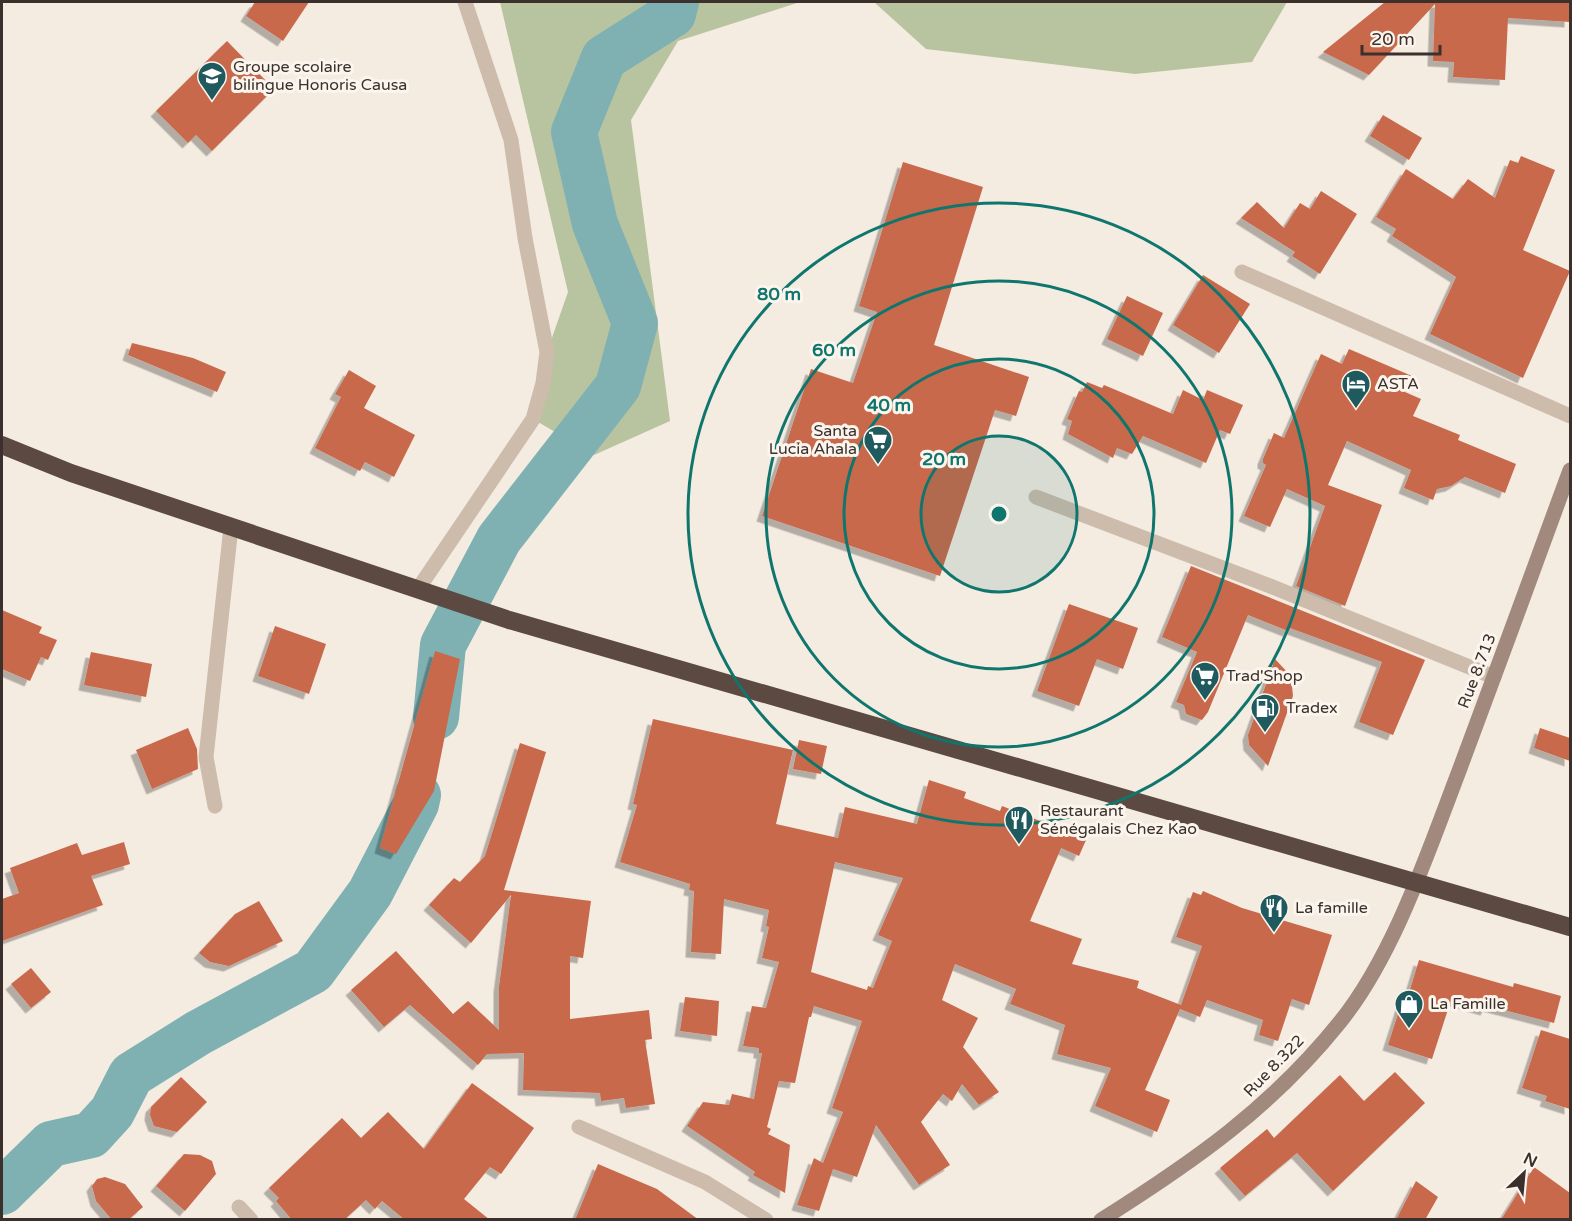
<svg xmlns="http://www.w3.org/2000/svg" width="1572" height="1221" viewBox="0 0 1572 1221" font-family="'Varela Round',sans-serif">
	<defs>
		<filter id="shadow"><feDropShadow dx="-5.5" dy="5.5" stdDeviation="0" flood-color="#0004"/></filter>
	</defs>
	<rect width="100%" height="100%" fill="#f4ebe1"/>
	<!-- green -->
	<g fill="#b8c4a0">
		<path d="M500,2H800L678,41L631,120L670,421L594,455L533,419L547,352L568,292Z"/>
		<path d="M874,2H1287L1252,62L1135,74L926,49Z"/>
	</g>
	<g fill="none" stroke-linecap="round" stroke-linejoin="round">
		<!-- river -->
		<g stroke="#7fb0b2" stroke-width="46">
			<path d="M436,717L443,645L499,539L618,386L635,323L595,224L574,132L604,58L673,14L676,2"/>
			<path d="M2,1192L51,1144L91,1135L112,1112L131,1075L198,1033L313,971L370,893L416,804L418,795"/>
		</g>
	</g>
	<!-- building -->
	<g fill="#c8694b" fill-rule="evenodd" filter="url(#shadow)">
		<path d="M255,2H309L283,41L246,16Z"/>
		<path d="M1385,2H1570V22L1508,18L1505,80L1453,77L1454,62L1433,61L1435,4L1369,75L1323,52Z"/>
		<path d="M227,41L274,89L212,151L196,135L188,143L156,111Z"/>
		<path d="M1383,115L1422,138L1409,160L1370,136Z"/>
		<path d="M1521,156L1555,170L1523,250L1570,271L1523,378L1430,334L1456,277L1392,236L1396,229L1376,217L1406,169L1453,199L1468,179L1495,198L1510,160L1518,163Z"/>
		<path d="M903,162L983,187L934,345L1029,377L1016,416L995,410L940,576L762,516L811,369L853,383L877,312L859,306Z"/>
		<path d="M1321,191L1357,214L1320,274L1292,256L1295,252L1241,218L1257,202L1284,228L1300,203L1310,209Z"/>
		<path d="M1203,275L1250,304L1219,353L1173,325Z"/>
		<path d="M1127,296L1163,313L1143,356L1107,339Z"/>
		<path d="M132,343L193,358L226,372L217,392L128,355Z"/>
		<path d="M1349,349L1412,376L1405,392L1421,399L1413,416L1460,435L1458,440L1516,464L1505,493L1465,477L1451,486L1437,489L1433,500L1404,488L1411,470L1347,441L1328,485L1382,505L1345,606L1296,586L1325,506L1287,489L1270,527L1244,516L1266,465L1263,463V459L1274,433L1284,438L1321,354L1342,364Z"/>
		<path d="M349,370L376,386L364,408L415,435L394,477L365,462L360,471L315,448L341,397L335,394Z"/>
		<path d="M1087,382L1102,388L1104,385L1173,414L1183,390L1203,400L1207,390L1243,405L1230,434L1220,430L1206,463L1143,436L1132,454L1117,448L1113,458L1068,434L1072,421L1067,419L1079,391L1082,392Z"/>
		<path d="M1191,566L1425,660L1393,735L1359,722L1382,662L1290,628L1288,631L1248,615L1208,712L1202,720L1186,714L1184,705L1176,702L1197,652L1162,637Z"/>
		<path d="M1069,604L1138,628L1123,669L1097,659L1079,706L1037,691Z"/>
		<path d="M2,610L42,627L39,633L57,640L48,660L41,657L30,681L2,669Z"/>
		<path d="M275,626L326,644L309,694L258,676Z"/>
		<path d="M435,651L460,659L434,791L396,854L380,848Z"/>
		<path d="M91,652L152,664L146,697L84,685Z"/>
		<path d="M1275,659L1291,676L1293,696L1268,766L1249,745L1248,735Z"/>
		<path d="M653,719L793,750L776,824L838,838L845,807L917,824L929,780L966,792L964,798L1000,811L1002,806L1068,832L1030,921L1082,939L1072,964L1139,981L1137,988L1181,1005L1202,946L1176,937L1193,892L1201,895L1203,891L1242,908L1332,935L1309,1005L1292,999L1278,1041L1259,1035L1263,1020L1207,1000L1200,1017L1180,1009L1145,1090L1170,1100L1157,1132L1095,1106L1111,1068L1057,1054L1065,1025L1010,1004L1016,989L955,964L942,1000L978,1018L963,1047L999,1092L979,1105L962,1084L952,1101L943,1094L921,1122L950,1165L919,1185L876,1125L857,1177L833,1169L819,1211L797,1205L814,1158L823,1163L843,1112L832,1108L862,1021L814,1006L811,1017H809L795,1083L779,1081L767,1127L771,1129L768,1134L790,1145L785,1193L753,1175L755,1172L687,1126L703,1102L729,1105L732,1094L754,1099L762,1053H759V1048L743,1046L752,1006L766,1008L779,962L762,958L769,927L766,926L769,910L724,899L721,954L691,952L694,891L689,890L690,884L620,862L637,805L633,804ZM835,862L903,878L878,935L892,941L873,988L868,986L867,990L811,972Z"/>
		<path d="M188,728L197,749L198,769L152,789L136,750Z"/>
		<path d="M1540,728L1570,738V761L1534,748Z"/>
		<path d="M799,740L827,746L821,774L793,769Z"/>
		<path d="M520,743L546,752L504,890L591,901L583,958L570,956V1019L649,1010L652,1039L645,1040L655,1104L626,1108L624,1098L601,1101L600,1093L523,1090L524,1053L487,1054L478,1065L410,1005L384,1027L351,990L396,951L453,1014L468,1001L499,1030V987L511,895L471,943L429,905L454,878L460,882L485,856Z"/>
		<path d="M1071,824L1090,831L1079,856L1061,848Z"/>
		<path d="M124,842L130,864L91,876L103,905L2,941V899L19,893L10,868L77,843L82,855Z"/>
		<path d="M259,901L283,941L229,966L210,962L199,953L235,914Z"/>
		<path d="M1419,960L1513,987L1514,983L1561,996L1554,1023L1488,1006L1486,1010L1451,1000L1432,1059L1388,1045L1405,992L1409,993Z"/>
		<path d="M31,968L51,992L31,1008L11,984Z"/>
		<path d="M685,997L719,1001L717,1036L680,1031Z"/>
		<path d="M1541,1030L1570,1039V1109L1545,1101L1547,1096L1522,1088Z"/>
		<path d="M1395,1072L1425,1103L1333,1191L1297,1153L1245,1196L1220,1168L1267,1129L1274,1138L1340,1075L1364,1101Z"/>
		<path d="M181,1077L207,1102L177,1132L154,1126L150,1115L151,1107Z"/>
		<path d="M472,1083L534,1128L501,1174L490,1167L464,1199L490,1220H405L382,1201L375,1209L366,1200L344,1220H292L276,1201L279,1198L269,1188L342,1118L361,1138L388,1112L424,1149Z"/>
		<path d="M184,1154L200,1155L212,1161L216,1174L185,1211L156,1186Z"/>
		<path d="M598,1164L657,1189L699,1220H575Z"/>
		<path d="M1534,1167L1570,1193V1220H1501Z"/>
		<path d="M105,1177L125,1184L143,1207L128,1220H112L96,1201L92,1186L97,1179Z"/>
		<path d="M1416,1181L1438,1197L1425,1220H1396Z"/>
	</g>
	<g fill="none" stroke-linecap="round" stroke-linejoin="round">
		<!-- street -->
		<g stroke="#cdbbac" stroke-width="15">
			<path d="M1242,272L1570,416"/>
			<path d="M1036,497L1270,586L1494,677"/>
			<path d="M418,589L533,419L543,383L547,352L525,238L511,140L465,2"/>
			<path d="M215,806L206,757L231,527"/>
			<path d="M579,1127L705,1182L766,1220"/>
			<path d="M239,1207L251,1220"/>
		</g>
		<!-- secondary -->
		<path stroke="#a18a7d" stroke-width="15" d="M1101,1220C1193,1162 1271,1108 1340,1022C1394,955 1428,852 1459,771C1496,671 1534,570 1570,470"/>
		<!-- highway -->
		<path stroke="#5c4a42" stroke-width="18" d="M2,445L71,473L509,620L1570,927"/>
	</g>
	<!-- distance rings -->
	<circle cx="999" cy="514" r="78" fill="#0f766e" fill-opacity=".12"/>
	<g fill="none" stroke="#0f766e" stroke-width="3">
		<circle cx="999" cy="514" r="78"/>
		<circle cx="999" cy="514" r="155"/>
		<circle cx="999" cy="514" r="233"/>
		<circle cx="999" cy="514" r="311"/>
	</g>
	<!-- icons -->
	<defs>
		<g id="school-pin" transform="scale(1.5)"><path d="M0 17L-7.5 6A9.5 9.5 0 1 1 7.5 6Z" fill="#1f5a5e" stroke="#fbf5ee"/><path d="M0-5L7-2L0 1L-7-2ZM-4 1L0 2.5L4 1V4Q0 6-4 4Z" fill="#fff"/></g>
		<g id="hotel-pin" transform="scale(1.5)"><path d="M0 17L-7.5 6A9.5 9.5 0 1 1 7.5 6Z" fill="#1f5a5e" stroke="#fbf5ee"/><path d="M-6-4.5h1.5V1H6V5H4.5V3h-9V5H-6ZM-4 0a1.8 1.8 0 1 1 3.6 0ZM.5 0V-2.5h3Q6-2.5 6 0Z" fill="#fff"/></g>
		<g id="supermarket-pin" transform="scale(1.5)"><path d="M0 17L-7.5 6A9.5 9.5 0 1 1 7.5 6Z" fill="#1f5a5e" stroke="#fbf5ee"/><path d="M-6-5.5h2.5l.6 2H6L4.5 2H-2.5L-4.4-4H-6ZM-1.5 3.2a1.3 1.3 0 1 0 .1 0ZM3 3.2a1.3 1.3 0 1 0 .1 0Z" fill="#fff"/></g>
		<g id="fuel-pin" transform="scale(1.5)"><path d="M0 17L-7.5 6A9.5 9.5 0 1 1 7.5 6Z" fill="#1f5a5e" stroke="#fbf5ee"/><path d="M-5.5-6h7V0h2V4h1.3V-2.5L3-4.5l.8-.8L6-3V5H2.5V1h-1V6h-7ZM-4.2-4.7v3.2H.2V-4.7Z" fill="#fff"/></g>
		<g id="restaurant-pin" transform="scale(1.5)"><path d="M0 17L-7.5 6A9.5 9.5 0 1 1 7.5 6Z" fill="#1f5a5e" stroke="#fbf5ee"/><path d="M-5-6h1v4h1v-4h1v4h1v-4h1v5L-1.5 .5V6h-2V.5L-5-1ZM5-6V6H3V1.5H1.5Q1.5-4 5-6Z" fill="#fff"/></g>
		<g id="shop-pin" transform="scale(1.5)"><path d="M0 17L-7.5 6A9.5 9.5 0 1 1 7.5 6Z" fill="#1f5a5e" stroke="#fbf5ee"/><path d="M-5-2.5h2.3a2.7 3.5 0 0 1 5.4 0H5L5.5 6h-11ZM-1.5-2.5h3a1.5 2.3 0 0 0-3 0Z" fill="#fff"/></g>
	</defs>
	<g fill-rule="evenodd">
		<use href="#school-pin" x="212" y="76"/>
		<use href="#hotel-pin" x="1356" y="384"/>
		<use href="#supermarket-pin" x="878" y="440"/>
		<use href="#supermarket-pin" x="1205" y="676"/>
		<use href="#fuel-pin" x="1265" y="708"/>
		<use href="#restaurant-pin" x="1019" y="820"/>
		<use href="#restaurant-pin" x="1274" y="908"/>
		<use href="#shop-pin" x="1409" y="1004"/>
	</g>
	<g text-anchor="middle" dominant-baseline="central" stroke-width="6" stroke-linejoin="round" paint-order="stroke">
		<!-- poi labels -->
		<g font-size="16" fill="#3b302b" stroke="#fbf5ee" text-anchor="start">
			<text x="233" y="67">Groupe scolaire<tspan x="233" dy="18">bilingue Honoris Causa</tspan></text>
			<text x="1377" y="384">ASTA</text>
			<text x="857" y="431" text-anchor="end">Santa<tspan x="857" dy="18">Lucia Ahala</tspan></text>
			<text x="1226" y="676">Trad'Shop</text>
			<text x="1286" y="708">Tradex</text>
			<text x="1040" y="811">Restaurant<tspan x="1040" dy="18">Sénégalais Chez Kao</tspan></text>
			<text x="1295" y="908">La famille</text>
			<text x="1430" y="1004">La Famille</text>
		</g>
		<!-- street labels -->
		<g font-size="16" fill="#3b302b" stroke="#fbf5ee">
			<text transform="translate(1477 671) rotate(-69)">Rue 8.713</text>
			<text transform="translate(1274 1066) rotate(-46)">Rue 8.322</text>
		</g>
	</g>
	<circle cx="999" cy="514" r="9" fill="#0f766e" stroke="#fbf5ee" stroke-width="3"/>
	<g font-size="18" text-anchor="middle" font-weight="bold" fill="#0f766e" stroke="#fbf5ee" stroke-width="6" stroke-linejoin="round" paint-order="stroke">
		<text x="779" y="300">80 m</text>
		<text x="834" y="356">60 m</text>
		<text x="889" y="411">40 m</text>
		<text x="944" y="465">20 m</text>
	</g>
	<!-- border -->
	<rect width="1572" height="1221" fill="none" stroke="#3b302b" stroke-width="6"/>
	<!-- north arrow -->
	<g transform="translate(1524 1173) rotate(26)" stroke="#fbf5ee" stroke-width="4.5" paint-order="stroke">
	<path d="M0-4.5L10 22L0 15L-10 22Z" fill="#3b302b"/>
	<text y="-9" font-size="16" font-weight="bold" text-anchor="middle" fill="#3b302b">N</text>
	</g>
	<!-- scale -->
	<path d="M1362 45v9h78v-9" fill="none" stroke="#3b302b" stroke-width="3"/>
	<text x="1371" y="45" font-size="18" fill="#3b302b" stroke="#fbf5ee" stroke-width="4.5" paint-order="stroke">20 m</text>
</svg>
